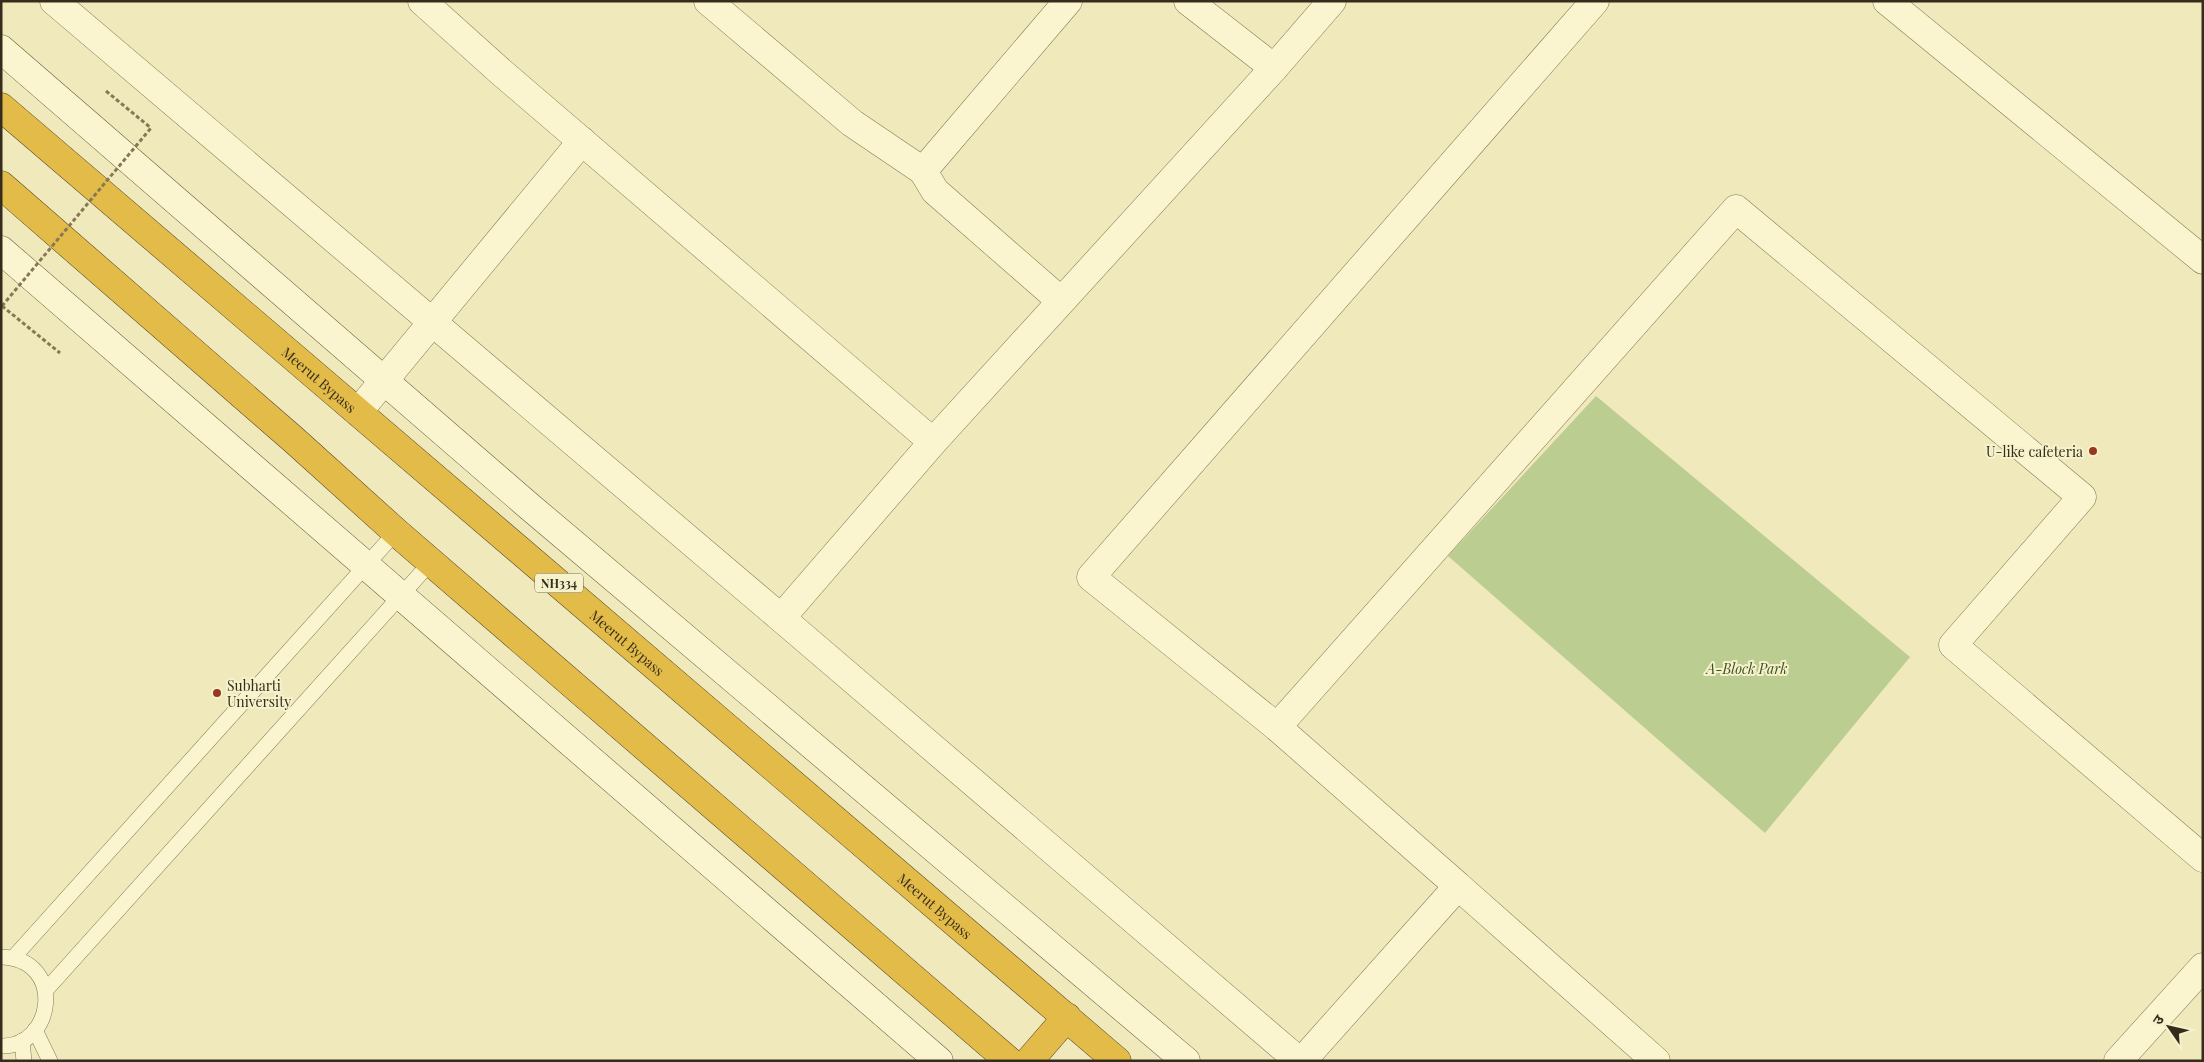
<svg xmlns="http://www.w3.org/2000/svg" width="2204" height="1062" viewBox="0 0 2204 1062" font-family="'Playfair Display','Noto Sans Devanagari',serif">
	<rect width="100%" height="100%" fill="#efe9bc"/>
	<!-- green -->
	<path fill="#bbcd90" d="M1596,396L1910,657L1765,833L1448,556Z"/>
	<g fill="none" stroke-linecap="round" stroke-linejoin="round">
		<!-- lane casing -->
		<g stroke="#877855" stroke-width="16">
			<g id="lane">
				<path d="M1,957C67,959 54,1048 1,1046"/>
				<path d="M13,958L396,532"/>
				<path d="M46,990L431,562"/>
				<path d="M35,1030L50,1061"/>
				<path d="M22,1041L24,1061"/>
			</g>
		</g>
		<!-- street casing -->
		<g stroke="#877855" stroke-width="29">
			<g id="street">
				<path d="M54,1L781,618"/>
				<path d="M422,1L501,72L933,442"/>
				<path d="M708,1L852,123L923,171L935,191L1061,301"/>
				<path d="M1188,1L1274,68L933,442L781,618L1299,1061"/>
				<path d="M1887,1L2203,260"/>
				<path d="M1274,68L1332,1"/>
				<path d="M923,171L1068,1"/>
				<path d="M358,412L582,141"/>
				<path d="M1277,727L1736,209L2082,497L1953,645L2203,858"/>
				<path d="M1458,886L1656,1061"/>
				<path d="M1302,1061L1458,886L1277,727L1091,577L1595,1"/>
				<path d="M2118,1061L2203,967"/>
			</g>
		</g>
		<!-- secondary casing -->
		<g stroke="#685939" stroke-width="29">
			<g id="secondary">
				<path d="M1,49L530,507L1186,1061"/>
				<path d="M1,250L939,1061"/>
			</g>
		</g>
		<!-- highway casing -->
		<g stroke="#54452a" stroke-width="29">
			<g id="highway">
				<path id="s1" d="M1,107L1117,1061"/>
				<path d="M1,185L294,440L396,532L1009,1061"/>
				<path d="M1029,1061L1067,1017"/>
			</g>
		</g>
		<!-- path -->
		<g stroke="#877855" stroke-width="3" stroke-dasharray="4 2.5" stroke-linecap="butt">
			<path d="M106,91L151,128"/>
			<path d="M2,306L60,353"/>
		</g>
		<!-- lane -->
		<use href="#lane" stroke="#faf5cf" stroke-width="15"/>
		<!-- street -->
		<use href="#street" stroke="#faf5cf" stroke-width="28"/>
		<!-- secondary -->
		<use href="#secondary" stroke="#faf5cf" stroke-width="28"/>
		<!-- highway -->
		<use href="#highway" stroke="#e3bb48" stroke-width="28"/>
		<!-- path-bridge -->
		<path stroke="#877855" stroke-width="3" stroke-dasharray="4 2.5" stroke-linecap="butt" d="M2,306L151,128"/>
	</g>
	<!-- markers -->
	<g fill="#973824" stroke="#f6f2cc" stroke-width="2">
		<circle cx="2093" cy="451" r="5"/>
		<circle cx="217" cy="693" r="5"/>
	</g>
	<g text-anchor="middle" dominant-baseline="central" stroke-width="4" stroke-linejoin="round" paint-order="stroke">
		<!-- shield labels -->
		<rect fill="#f6f2cc" stroke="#6f6750" stroke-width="1" x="535" y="573.5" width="48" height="19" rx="4"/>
		<g font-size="12" font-weight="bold" fill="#352c1b">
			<text x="559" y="583">NH334</text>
		</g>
		<!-- street labels -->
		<g font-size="14" fill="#352c1b" stroke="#f6f2cc">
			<text stroke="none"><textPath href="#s1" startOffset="419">Meerut Bypass</textPath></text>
			<text stroke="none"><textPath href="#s1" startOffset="824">Meerut Bypass</textPath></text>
			<text stroke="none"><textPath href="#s1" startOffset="1229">Meerut Bypass</textPath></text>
		</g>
		<!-- poi labels -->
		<g font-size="14" fill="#352c1b" stroke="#f6f2cc" text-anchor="end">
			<text x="2083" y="451">U-like cafeteria</text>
			<text x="227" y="685" text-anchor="start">Subharti<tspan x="227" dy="16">University</tspan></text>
		</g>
		<!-- park labels -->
		<g font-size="14" font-style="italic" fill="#3d5221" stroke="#f6f2cc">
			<text x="1747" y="668">A-Block Park</text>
		</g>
	</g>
	<!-- border -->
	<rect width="2204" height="1062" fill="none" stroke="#352c1b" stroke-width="5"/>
	<!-- north arrow -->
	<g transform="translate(2169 1027) rotate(304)" stroke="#f6f2cc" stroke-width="4" paint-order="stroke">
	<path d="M0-4L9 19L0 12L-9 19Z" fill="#352c1b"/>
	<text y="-8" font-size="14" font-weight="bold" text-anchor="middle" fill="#352c1b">उ</text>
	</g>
</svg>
